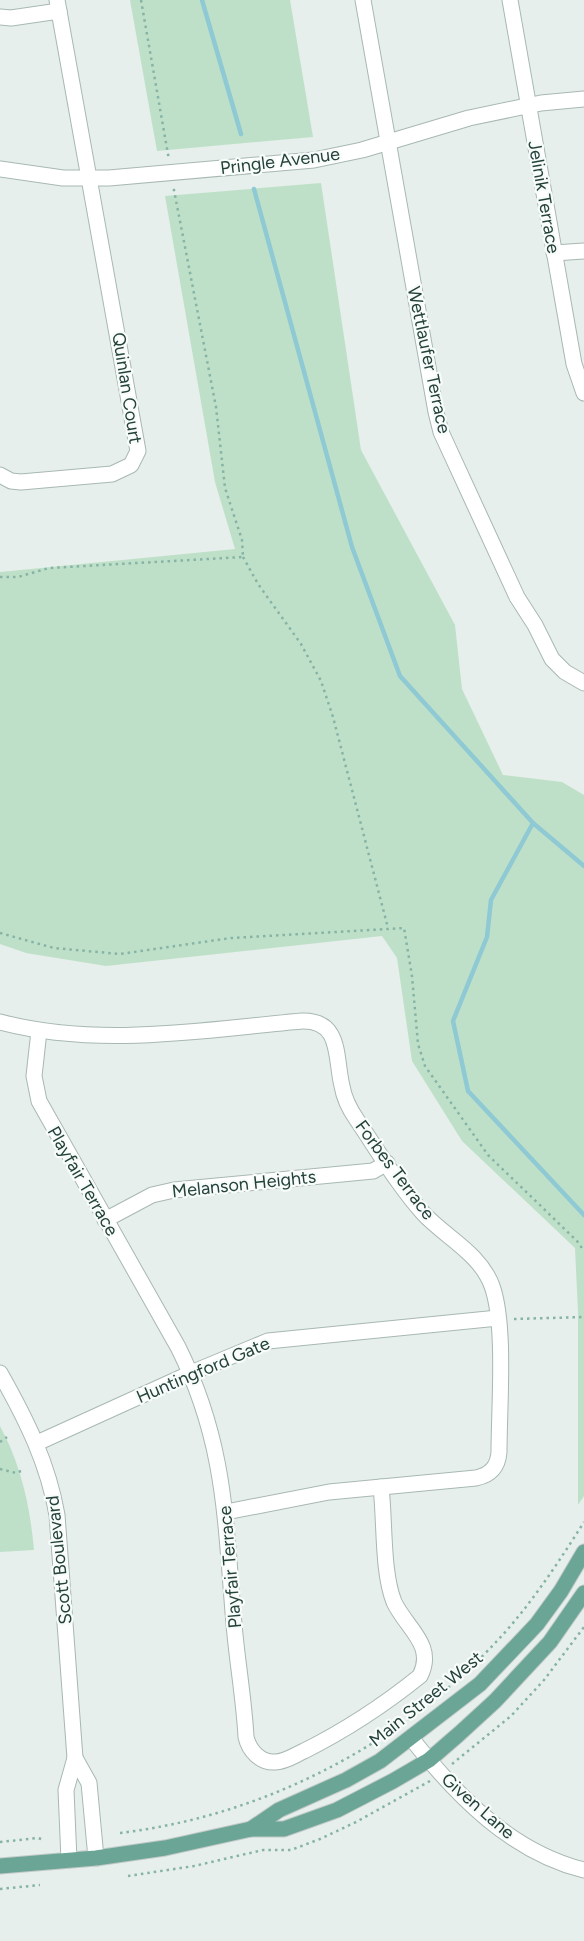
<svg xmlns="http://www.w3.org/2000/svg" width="584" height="1941" viewBox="0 0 584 1941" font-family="Figtree,sans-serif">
	<rect width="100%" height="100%" fill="#e6efeb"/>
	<!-- green -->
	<g fill="#bfe0c8">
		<path d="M130,0H290L313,137L157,151Z"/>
		<path d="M321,183L361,450L455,625L462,689L503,775L562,782L584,795V1496L578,1505V1312L575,1248L462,1141L412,1061L397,958L382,936L106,966L26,953L0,944V572L235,549L215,482L165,196Z"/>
		<path d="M0,1426C21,1465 30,1506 34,1550L0,1552Z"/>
	</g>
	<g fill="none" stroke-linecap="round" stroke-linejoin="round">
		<!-- stream -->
		<g stroke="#8ec9d4" stroke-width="4.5">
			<path d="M202,0L241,134"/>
			<path d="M254,189L352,547L400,676L533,823L584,866"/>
			<path d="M533,823L491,900L487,937L453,1021L468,1091L584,1215"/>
		</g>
		<!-- minor casing -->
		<g stroke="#a8b8b2" stroke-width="17">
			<g id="minor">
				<path d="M363,0L436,412L441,432L517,597L535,625L552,659L565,672L584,683"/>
				<path d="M510,0L574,364L584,393"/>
				<path d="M0,17L11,18L59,11"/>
				<path d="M0,169L63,178H109L314,160L362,150L469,118L541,103L584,99"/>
				<path d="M554,253L584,251"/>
				<path d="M0,475L11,481L21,482L112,474L131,465L138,451L57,0"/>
				<path d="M0,1022C99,1048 202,1030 302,1021C342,1020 335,1058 342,1086C344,1098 350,1110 357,1120C378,1151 398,1185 423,1213C445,1237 480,1253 492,1286C506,1325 499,1407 499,1452C498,1466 491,1475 476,1478L329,1492L226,1512"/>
				<path d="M39,1031L34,1076L39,1101L178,1347C226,1443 225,1520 234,1624C237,1661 244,1699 246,1737C249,1750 260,1763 275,1762C285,1762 295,1755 304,1751C346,1730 384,1705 420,1676C436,1645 406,1628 394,1602C382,1572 385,1521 381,1487"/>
				<path d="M105,1220L152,1195L174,1190L373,1171L387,1163"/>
				<path d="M0,1373C26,1419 48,1463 57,1515L75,1758L66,1790L69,1860"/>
				<path d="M37,1443L191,1373L268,1341L498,1318"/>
				<path d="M411,1738C456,1795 511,1852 584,1870"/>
				<path d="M75,1758L89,1783L96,1858"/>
			</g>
		</g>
		<!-- major casing -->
		<g stroke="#c2cac8" stroke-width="17">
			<g id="major">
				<path d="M251,1829L279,1810L346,1780L380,1761L480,1684L537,1624L561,1591L584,1552"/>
				<path d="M0,1866L96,1858L165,1848L251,1829H284L337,1810L393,1781L429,1760L459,1734L495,1701L550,1642L584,1593"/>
			</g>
		</g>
		<!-- path -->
		<g stroke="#86b3a5" stroke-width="2.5" stroke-dasharray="2.5 4" stroke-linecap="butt">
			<path d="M141,0L169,160"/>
			<path d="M243,557L258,584L301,644L321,681L333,717L388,928"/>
			<path d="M0,577H18L49,568L243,557L242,540L225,488L216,407L173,185"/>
			<path d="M0,933L54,948L120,954L231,938L404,928L412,976L418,1044L425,1066L488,1155L577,1241L584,1251"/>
			<path d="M514,1319L584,1317"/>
			<path d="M0,1442L7,1437"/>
			<path d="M0,1469L16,1473L21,1471"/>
			<path d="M452,1764L511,1716L544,1680L584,1627"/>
			<path d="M120,1833C262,1816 399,1746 497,1641C530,1606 558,1563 584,1522"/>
			<path d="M0,1842L38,1838L44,1840"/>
			<path d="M128,1876L194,1866L263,1850H291L320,1839L356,1822L430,1781"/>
			<path d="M0,1889L40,1885"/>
		</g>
		<!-- minor -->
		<use href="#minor" stroke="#fff" stroke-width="15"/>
		<!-- major -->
		<use href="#major" stroke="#6aa596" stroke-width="15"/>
	</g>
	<g text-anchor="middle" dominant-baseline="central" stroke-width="4.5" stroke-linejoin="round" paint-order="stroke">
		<!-- street labels -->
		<g font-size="18" fill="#24423a" stroke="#f7fbf9">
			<text transform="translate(280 161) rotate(-7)">Pringle Avenue</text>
			<text transform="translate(544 197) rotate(80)">Jelinik Terrace</text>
			<text transform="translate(429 360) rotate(78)">Wettlaufer Terrace</text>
			<text transform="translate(127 388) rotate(81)">Quinlan Court</text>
			<text transform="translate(395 1170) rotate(53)">Forbes Terrace</text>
			<text transform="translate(83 1181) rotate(60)">Playfair Terrace</text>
			<text transform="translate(244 1184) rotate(-6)">Melanson Heights</text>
			<text transform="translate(203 1370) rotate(-23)">Huntingford Gate</text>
			<text transform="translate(59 1560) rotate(-96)">Scott Boulevard</text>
			<text transform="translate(230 1567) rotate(-95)">Playfair Terrace</text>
			<text transform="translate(426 1699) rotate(-39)">Main Street West</text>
			<text transform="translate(478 1806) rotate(41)">Given Lane</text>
		</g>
	</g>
</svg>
